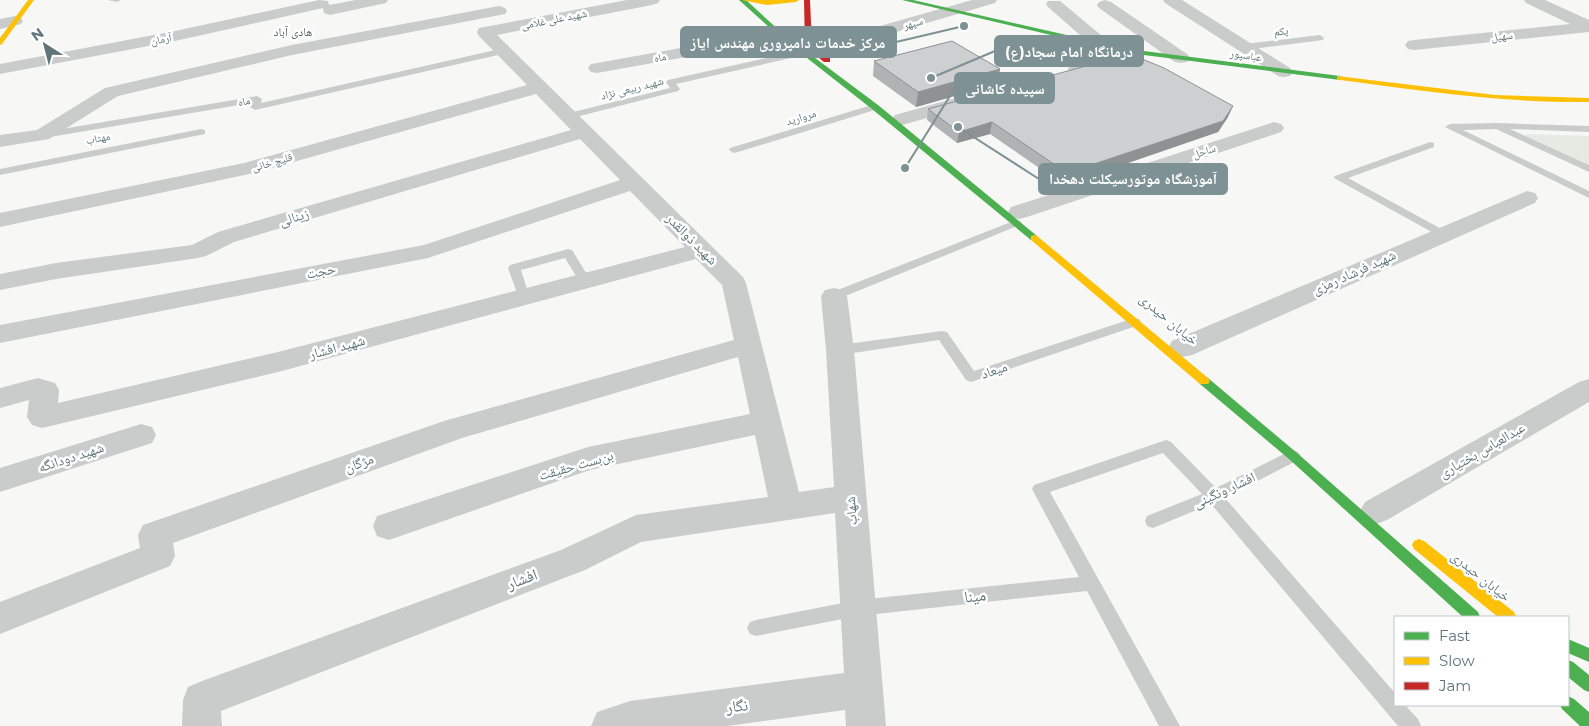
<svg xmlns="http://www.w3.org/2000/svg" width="1589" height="726" viewBox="0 0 1589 726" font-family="Montserrat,'Noto Naskh Arabic',sans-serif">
	<rect width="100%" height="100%" fill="#f7f7f6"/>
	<!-- green -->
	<path fill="#e7e9e3" d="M1527,134L1589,136V167L1528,139L1525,136Z"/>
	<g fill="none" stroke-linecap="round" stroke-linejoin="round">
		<!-- lane -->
		<g fill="#cacccc" fill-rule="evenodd">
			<path d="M108,0H121L117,2Z"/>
			<path d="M1320,35L1324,38L1323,40L1244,50L1240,47L1244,44Z"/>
			<path d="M504,48L507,49V53L255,110L250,107L251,103L44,138L39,135L44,132L257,96L262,99L261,103Z"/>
			<path d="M806,49L810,52L809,54L676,84L680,89L678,91L568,119L563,116L565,114L670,88L666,82L668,80Z"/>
			<path d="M875,104L880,107L878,109L738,152L734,153L729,150L730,148Z"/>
			<path d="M1496,123L1589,126V132L1510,129L1589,165V172L1496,129L1463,130L1589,191V198L1445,127L1450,124Z"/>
			<path d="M201,129L205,130V134L0,175V169Z"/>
			<path d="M1430,142L1434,143V147L1348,178L1447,232L1449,234L1447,236H1439L1334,178L1335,176Z"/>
			<path d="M1016,220L1020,221L1022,223L1020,225L838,299H830L828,296L830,293Z"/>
			<path d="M568,249L572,250L591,281L589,284H581L565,258L521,270L530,298L524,302L520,301L508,268L510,265Z"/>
			<path d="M1134,318L1139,319L1141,322L1139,325L971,382L966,380L939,340L840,355L835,353L833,350L835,347L840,345L942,331L947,332L974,371Z"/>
			<path d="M1166,440L1171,442L1216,488L1288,452L1293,450L1298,452L1301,456L1298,460L1225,498L1395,693V705H1405L1418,719L1421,726H1398L1211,504L1153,528L1147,526L1145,521L1147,516L1202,494L1163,453L1050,492L1180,726H1159L1087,591L858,616L756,636L750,634L747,628L750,622L756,620L858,600L1079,577L1032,489L1034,485Z"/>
		</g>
		<!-- street -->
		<g fill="#cacccc" fill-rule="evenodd">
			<path d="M319,0L328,1L329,5L356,0H388L386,3L330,15L324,13L323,8L175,41L0,74V64L175,31Z"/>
			<path d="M627,0H660L658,3L652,5L497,35L743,277L746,283L799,492L834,487L826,350L821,296L825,290L834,288L843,290L847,296L854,350L886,726H846L845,710L728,726H591L597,712L630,701L844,673L835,513L641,542L585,570L221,711L222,726H182L183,700L188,687L202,681L561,550L636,515L768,497L755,435L590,470L389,540L377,536L373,526L377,516L588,447L750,414L738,357L462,438L173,543L175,556L170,566L0,634V602L140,548L138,535L143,525L444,421L734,340L722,285L696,259L278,372L42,428L32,425L27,417L29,400L0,408V388L38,378L55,383L59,390L58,403L278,352L685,247L630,191L428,258L0,343V325L424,245L620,180L580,139L234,242L206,256L198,258L56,279L0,290V274L56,263L192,245L218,232L571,130L536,94L254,173L0,227V213L244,163L527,85L479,36L477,32L479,28Z"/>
			<path d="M972,0H997L995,3L821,54L815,55L809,54L806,50L809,46Z"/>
			<path d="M1105,0L1111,2L1187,54L1190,58L1187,62L1181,63L1175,62L1099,8L1097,5L1099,2Z"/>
			<path d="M1163,0H1182L1290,68L1293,72L1290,76L1284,77L1278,76L1165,3Z"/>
			<path d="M1524,0H1545L1589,20V32L1414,50L1408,49L1405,45L1408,41L1414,40L1570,24L1526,3Z"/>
			<path d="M1048,1H1060L1108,41L1111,45L1108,49L1102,50L1096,49L1048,7L1046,4Z"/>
			<path d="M499,6L505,8L507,11L505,14L292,55L118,96L49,139L0,147V135L37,130L105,88L292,45Z"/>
			<path d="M15,16L21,18L23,21L21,24L0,29V19Z"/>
			<path d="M781,30L787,31L789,35L787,39L597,73L591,72L588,68L591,64L597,63Z"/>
			<path d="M1128,46L1134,47L1137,51C1128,63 1084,76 1071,73L1068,69L1071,65L1102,57Z"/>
			<path d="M963,96L970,98L972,102L970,106L902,125L895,123L892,119L895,115Z"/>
			<path d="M1274,122L1281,124L1284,128L1281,132L1027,217L1019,219L1011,217L1008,212L1011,207Z"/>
			<path d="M1527,191L1535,193L1538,198L1535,203L1192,355L1182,357L1172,355L1168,348L1172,341Z"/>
			<path d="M1589,379V402L1387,520L1376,524L1365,520L1360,511L1365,502L1579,382Z"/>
			<path d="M141,424L152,427L156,435L152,443L0,492V468Z"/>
		</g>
		<!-- fast -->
		<g fill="#4caf50" fill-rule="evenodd">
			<path d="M739,0H746L783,34L878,105L1037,236V240H1031L872,109L779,36Z"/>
			<path d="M902,0H913L1128,49L1340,76L1344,78L1340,80L1128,53Z"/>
			<path d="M1204,377L1208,378L1297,453L1478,612L1480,617H1463L1289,459L1200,384L1198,381Z"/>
			<path d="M1568,639L1589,648V662L1568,653Z"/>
			<path d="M1568,660L1573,662L1589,675V692L1584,690L1568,677Z"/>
			<path d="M1568,696L1574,699L1589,712V726H1580L1562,709L1560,705H1568Z"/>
		</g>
		<!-- slow -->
		<g fill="#ffc107" fill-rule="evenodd">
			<path d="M28,0H34L2,44L0,45V38Z"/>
			<path d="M742,0H799L796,2L767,5Z"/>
			<path d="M1337,76L1495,95L1589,98V102C1505,103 1423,91 1340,80H1337Z"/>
			<path d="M1034,235L1037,236L1208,378L1210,381L1208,384H1200L1031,240V236Z"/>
			<path d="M1419,539L1424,541L1514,612L1516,617H1498L1414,549L1412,545L1414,541Z"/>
		</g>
		<!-- jam -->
		<path fill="#c62828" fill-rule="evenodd" d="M804,0H810L812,45L830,58V62H824L805,46Z"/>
	</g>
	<!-- wall -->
	<g fill="#b0b2b3">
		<path d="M874,61L1000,69L997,84L916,107L873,76Z"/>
		<path d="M928,109L1228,117L1218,132L1064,185L990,134L957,143L927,120Z"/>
	</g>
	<!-- shaded-wall -->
	<g fill="#909192">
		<path d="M1000,69L997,84L916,107L918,92Z"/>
		<path d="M1233,106L1228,117L1218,132L1064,185L1067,173Z"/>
		<path d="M992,122L990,134L957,143L959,132Z"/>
	</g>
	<!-- building -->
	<g fill="#cdcfd0" stroke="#909192">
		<path d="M952,41L1000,69L918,92L874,61Z"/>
		<path d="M1130,54L1164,68L1233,106L1223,121L1067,173L992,122L959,132L928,109Z"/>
	</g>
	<g text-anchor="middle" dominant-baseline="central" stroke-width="5" stroke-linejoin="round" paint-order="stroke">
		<!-- far-street labels -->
		<g font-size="11" fill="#5e767b" stroke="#fff">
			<text transform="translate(554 19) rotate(-11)">شهید علی غلامی</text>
			<text transform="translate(913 23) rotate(-16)">سپهر</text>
			<text transform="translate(1281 31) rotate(-7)">یکم</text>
			<text transform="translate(1502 36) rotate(-6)">سهیل</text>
			<text transform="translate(161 39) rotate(-11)">آرمان</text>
			<text transform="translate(1246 55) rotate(8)">عباسپور</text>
			<text transform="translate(660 57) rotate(-10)">ماه</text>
			<text transform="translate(632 88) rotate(-14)">شهید ربیعی نژاد</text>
			<text transform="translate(244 101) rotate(-10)">ماه</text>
			<text transform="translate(801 117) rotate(-17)">مروارید</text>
			<text transform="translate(98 138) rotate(-11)">مهتاب</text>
			<text transform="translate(1204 151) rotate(-18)">ساحل</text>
			<text transform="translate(272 162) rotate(-16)">قلیچ خانی</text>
		</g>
		<!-- far-neighbourhood labels -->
		<g font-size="12" fill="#55676c" stroke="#fff">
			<text x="293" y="31">هادی آباد</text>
		</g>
		<!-- street labels -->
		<g font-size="14" fill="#5e767b" stroke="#fff">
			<text transform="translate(294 217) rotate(-17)">زینالی</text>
			<text transform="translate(692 239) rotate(45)">شهید ذوالقدر</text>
			<text transform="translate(321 271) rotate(-11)">حجت</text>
			<text transform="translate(1354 272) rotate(-24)">شهید فرشاد رمزی</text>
			<text transform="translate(1169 319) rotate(40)">خیابان حیدری</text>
			<text transform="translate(337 347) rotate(-15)">شهید افشار</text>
			<text transform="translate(994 370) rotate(-19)">میعاد</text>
			<text transform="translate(1482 450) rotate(-30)">عبدالعباس بختیاری</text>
			<text transform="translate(71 457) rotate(-18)">شهید دودانگه</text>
			<text transform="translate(359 463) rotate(-20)">مژگان</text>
			<text transform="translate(576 465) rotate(-16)">بن‌بست حقیقت</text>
			<text transform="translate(1224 490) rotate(-25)">افشار ونگینی</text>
			<text transform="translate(851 511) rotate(-94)">شهاب</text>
			<text transform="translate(1481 576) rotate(39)">خیابان حیدری</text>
		</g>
		<!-- near-street labels -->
		<g font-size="16" fill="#5e767b" stroke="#fff">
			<text transform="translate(522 579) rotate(-21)">افشار</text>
			<text transform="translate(975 596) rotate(-6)">مینا</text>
			<text transform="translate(737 706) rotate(-7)">نگار</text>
		</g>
	</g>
	<!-- callouts -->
	<path fill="none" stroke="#7e9195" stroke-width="2" d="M964 26L896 42M931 78L995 51M905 168L955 88M958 127L1039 179"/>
	<g fill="#7e9195" stroke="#fff" stroke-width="2">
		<circle cx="964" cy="26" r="5"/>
		<circle cx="931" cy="78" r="5"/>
		<circle cx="905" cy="168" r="5"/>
		<circle cx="958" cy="127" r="5"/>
	</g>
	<g fill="#7e9195" stroke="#7e9195" stroke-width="2">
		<rect x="681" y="27" width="215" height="30" rx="5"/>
		<rect x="995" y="36" width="148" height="30" rx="5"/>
		<rect x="955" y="73" width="99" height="30" rx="5"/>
		<rect x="1039" y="164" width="188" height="30" rx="5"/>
	</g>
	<g font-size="15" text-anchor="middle" font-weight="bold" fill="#fff">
		<text x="788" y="48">مرکز خدمات دامپروری مهندس ایاز</text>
		<text x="1069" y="57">درمانگاه امام سجاد(ع)</text>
		<text x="1005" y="94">سپیده کاشانی</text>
		<text x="1133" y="184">آموزشگاه موتورسیکلت دهخدا</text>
	</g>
	<!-- legend -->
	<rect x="1394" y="616" width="175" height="90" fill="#ffffff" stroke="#bfc8ca"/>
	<rect x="1404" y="632" width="25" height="8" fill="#4caf50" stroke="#bfc8ca"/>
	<text x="1439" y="641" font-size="15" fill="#5e767b">Fast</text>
	<rect x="1404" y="657" width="25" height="8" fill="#ffc107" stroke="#bfc8ca"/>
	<text x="1439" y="666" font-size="15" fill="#5e767b">Slow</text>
	<rect x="1404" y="682" width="25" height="8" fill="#c62828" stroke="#bfc8ca"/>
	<text x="1439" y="691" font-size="15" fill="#5e767b">Jam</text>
	<!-- north arrow -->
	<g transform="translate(45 45) rotate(324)" stroke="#ffffff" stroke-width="4" paint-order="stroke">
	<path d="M0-4L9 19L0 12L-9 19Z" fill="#5e767b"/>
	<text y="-8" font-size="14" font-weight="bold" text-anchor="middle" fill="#5e767b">N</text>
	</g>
</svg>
